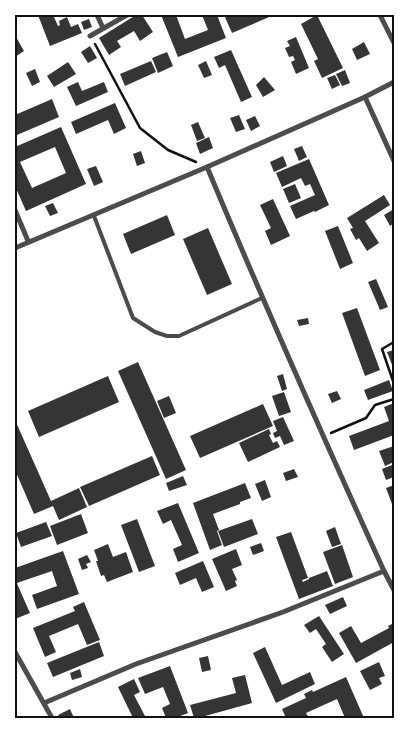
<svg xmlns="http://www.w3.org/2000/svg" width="409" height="733" viewBox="0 0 409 733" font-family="Commissioner,sans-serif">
	<rect width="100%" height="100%" fill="#fff"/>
	<!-- building -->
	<g fill="#353535" fill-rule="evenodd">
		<path d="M38,15H53L58,26L60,25L59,21L67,17L71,27L78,24L82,33L50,46Z"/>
		<path d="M136,15H142L153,32L140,41L134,31L117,41L121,47L109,55L99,38Z"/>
		<path d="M161,15H176L185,39L208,30L202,15H217L226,38L178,57Z"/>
		<path d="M224,15H274L232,33Z"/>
		<path d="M317,15L343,68L322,78L314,61L318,59L301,24Z"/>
		<path d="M89,19L92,27L84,30L81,22Z"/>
		<path d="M15,35L24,51L15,57Z"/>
		<path d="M296,37L309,68L296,74L291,62L295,60L293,56L289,57L285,48L290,46L287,41Z"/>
		<path d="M364,42L370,54L357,60L352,49Z"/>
		<path d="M90,46L97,58L88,63L81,52Z"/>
		<path d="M231,50L252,97L241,102L225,65L219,68L214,57Z"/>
		<path d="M167,52L173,66L158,73L152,58Z"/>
		<path d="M151,61L156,72L125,86L120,74Z"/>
		<path d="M206,61L212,75L204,78L198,65Z"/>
		<path d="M68,62L76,74L54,87L47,76Z"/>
		<path d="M35,69L40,82L32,86L26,73Z"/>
		<path d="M345,70L350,83L342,86L336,74Z"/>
		<path d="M335,75L340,85L332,89L327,78Z"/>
		<path d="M264,77L275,90L263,97L256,85Z"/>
		<path d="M78,82L82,91L104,82L108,92L76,106L67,87Z"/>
		<path d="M52,99L59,117L17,135L15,130V115Z"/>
		<path d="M115,103L126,128L114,134L108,120L76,134L71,122Z"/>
		<path d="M239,115L245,129L236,132L230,118Z"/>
		<path d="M255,116L260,126L251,131L246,120Z"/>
		<path d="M198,122L205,138L197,141L191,125Z"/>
		<path d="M61,127L86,184L26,211L15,186V147ZM55,147L66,173L32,188L20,162Z"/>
		<path d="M209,137L213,148L200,154L196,143Z"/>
		<path d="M302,146L307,157L299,161L294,149Z"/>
		<path d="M141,151L145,163L137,166L133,154Z"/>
		<path d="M283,156L287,166L274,172L270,162Z"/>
		<path d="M309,159L329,205L315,212L314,211L296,219L290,206L315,195L310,184L305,186L301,178L282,187L276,173Z"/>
		<path d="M96,166L103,182L94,186L87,169Z"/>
		<path d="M295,184L301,198L289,203L283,189Z"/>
		<path d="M384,195L390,205L365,221L379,243L367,251L359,238L356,240L350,229L353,228L347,218Z"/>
		<path d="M273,199L290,236L271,245L265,231L271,228L260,205Z"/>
		<path d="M53,203L58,213L50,216L45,206Z"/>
		<path d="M394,209V223L390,226L384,215Z"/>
		<path d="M167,215L175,235L131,254L123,234Z"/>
		<path d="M338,226L353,263L340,269L325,231Z"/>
		<path d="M208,228L232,284L207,295L183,239Z"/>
		<path d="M376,279L388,307L380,310L368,282Z"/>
		<path d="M357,308L380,370L365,376L342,313Z"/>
		<path d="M308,318L309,324L299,326L297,320Z"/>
		<path d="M394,350V370L387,352Z"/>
		<path d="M138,362L186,470L166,479L118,371Z"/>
		<path d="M283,374L287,389L282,391L277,376Z"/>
		<path d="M108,376L119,402L39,437L28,411Z"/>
		<path d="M389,380L393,391L368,400L364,390Z"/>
		<path d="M337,391L341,399L332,403L328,394Z"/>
		<path d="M284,392L291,412L279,416L272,396Z"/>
		<path d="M169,396L176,413L164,418L157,401Z"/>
		<path d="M394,403V435L354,450L349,436L389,421L384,407Z"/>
		<path d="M263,404L273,426L200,458L190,436Z"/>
		<path d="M283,417L294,441L284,445L280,436L275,438L273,433L277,431L273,421Z"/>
		<path d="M15,420L51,501L79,488L87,507L59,520L53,506L34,514L15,470Z"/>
		<path d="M269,429L271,434L269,435L273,443L277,441L280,447L248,462L239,443Z"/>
		<path d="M394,446V462L385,466L379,451Z"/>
		<path d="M152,456L160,475L89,506L80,487Z"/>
		<path d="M392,465L394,471V477L386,480L382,469Z"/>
		<path d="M294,469L298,477L286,481L283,473Z"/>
		<path d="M183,476L187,485L169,491L166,483Z"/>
		<path d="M265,480L271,497L262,501L255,484Z"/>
		<path d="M245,483L251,498L240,502V504L213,514L219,530L217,531L222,545L210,550L193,503Z"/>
		<path d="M394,485V503L392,504L386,488Z"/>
		<path d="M178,503L199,553L178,562L173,549L182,545L171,520L163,524L157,511Z"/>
		<path d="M81,514L88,533L57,545L50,526Z"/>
		<path d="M137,519L155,566L139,572L121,525Z"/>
		<path d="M252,519L258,534L224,547L218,531Z"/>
		<path d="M46,522L52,536L21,547L16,533Z"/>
		<path d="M335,527L341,544L332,547L326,531Z"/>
		<path d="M291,532L308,578L302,580L303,582L309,579V578L327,571L333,586L299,599L276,537Z"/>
		<path d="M261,543L264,551L253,555L250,547Z"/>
		<path d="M108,544L113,557L126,552L133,572L107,582L104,575L101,576L96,561H98L94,550Z"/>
		<path d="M342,545L353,577L335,584L323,552Z"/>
		<path d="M236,549L242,565L232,569L237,580L235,581L237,586L226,591L212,559Z"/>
		<path d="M63,551L79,594L37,609L32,595L57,586L52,571L17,583L15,577V568Z"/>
		<path d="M87,555L91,562L86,564L88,568L82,570L78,559Z"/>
		<path d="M203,561L214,587L202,592L196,578L180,585L175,573Z"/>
		<path d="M15,579L30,613L15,619Z"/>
		<path d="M343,597L347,606L330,614L325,605Z"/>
		<path d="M84,602L100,640L87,645L78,624L49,636L56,652L45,657L33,628L75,611L73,607Z"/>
		<path d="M319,616L344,654L332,662L322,647L326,644L316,629L310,633L304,625Z"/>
		<path d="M394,623V642L356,663L339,633L351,626L361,643L389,628L388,626Z"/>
		<path d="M99,642L104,656L53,677L47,663Z"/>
		<path d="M265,647L282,685L310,672L315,684L276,703L253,653Z"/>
		<path d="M208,656L211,670L202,672L199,658Z"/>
		<path d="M379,662L385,676L379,678L382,684L370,690L360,671Z"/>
		<path d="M170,666L188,713L175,718H166L162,708L170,704L163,687L145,694L138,678Z"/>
		<path d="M80,669L82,677L72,680L70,673Z"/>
		<path d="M245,675L252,703L198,718H194L190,705L236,693L232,678Z"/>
		<path d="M346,677L364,718H345L337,699L306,713L309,718H286L282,709L306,698L304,694L312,690L313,692Z"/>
		<path d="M134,679L140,692L134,695L146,718H133L118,687Z"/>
		<path d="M70,709L74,718H60L58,715Z"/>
	</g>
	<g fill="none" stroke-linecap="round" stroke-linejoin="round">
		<!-- path -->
		<g stroke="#111" stroke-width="2.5">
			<path d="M95,44L140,128L168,150L196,162"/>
			<path d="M394,342L382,349L394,384"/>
			<path d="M331,433L366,418L375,405L394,399"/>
		</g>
		<!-- service -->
		<path stroke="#4c4c4c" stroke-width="4" d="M94,216L133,318L155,332L167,336H179L262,298"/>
		<!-- minor -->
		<g stroke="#4c4c4c" stroke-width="5">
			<path d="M97,15L103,28"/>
			<path d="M380,15L394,43"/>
			<path d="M90,36L127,15"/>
			<path d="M365,97L394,161"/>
			<path d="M207,167C264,303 323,437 384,571"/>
			<path d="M15,210L28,241"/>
			<path d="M15,248L207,167L365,97L394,82"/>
			<path d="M15,652L52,718"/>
			<path d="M44,703L136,664L283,612L384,571L394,590"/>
		</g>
	</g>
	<!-- border -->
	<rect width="409" height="733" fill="none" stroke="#ffffff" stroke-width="32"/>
	<rect x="16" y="16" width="377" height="701" fill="none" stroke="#111" stroke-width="2"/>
</svg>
